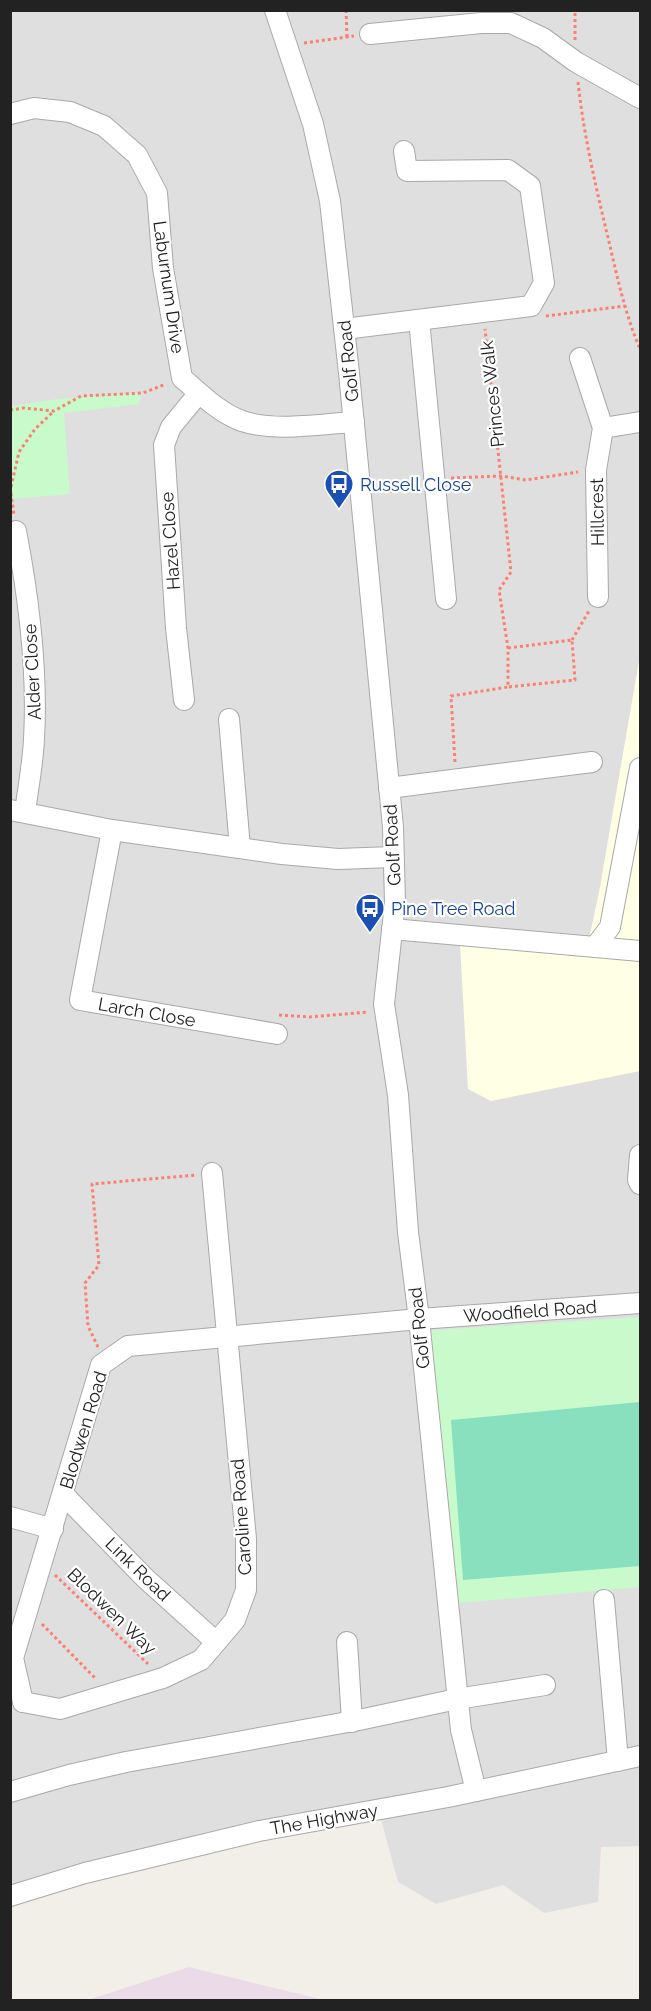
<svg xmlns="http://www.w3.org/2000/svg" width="651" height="2011" viewBox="0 0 651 2011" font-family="Raleway,sans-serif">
	<rect width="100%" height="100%" fill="#f2efe9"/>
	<!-- residential -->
	<path fill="#e0dfdf" d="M11,11H640V1846L601,1847L598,1902L544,1913L503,1885L436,1904L398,1882L379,1812L11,1896Z"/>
	<!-- industrial -->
	<path fill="#ebdbe8" d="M189,1967L324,2000H88Z"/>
	<!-- education -->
	<path fill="#ffffe5" d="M640,655V1071L491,1101L468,1089L459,925L589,939L600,887Z"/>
	<!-- park -->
	<g fill="#c8facc">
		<path d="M141,393L139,404L64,413L70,494L11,499V406L57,399Z"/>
		<path d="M640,1317V1587L447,1604L420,1331Z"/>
	</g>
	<!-- pitch -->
	<path fill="#88e0be" d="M640,1402V1566L463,1580L451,1420Z"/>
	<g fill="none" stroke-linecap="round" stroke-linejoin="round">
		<!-- minor casing -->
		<g stroke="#a9a9a9" stroke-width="22">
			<g id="minor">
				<path d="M275,10L313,124L330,201L349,373L393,827L395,903L384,1004L398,1095L408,1232L419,1319L461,1730L476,1791"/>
				<path d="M370,34L481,23H511L543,38L576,62L640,98"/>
				<path d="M10,114L34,108L70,112L104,126L137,155L157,193L163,268L182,378C200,393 219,413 242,421C275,432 320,424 354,422"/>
				<path d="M419,320L446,599"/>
				<path d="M344,329L531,306L544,283L530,186L508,170L407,171L404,151"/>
				<path d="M580,358L603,428L596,470L598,597"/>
				<path d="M603,428L640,422"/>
				<path d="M16,531C29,599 38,669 34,739C33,763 28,788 25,812"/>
				<path d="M184,700L176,628L164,445L171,427L199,393"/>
				<path d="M229,719L240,848"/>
				<path d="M389,788L592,762"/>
				<path d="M10,810L112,830L282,854L338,859L393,857"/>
				<path d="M112,830L80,1000L277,1034"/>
				<path d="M392,929L640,951"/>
				<path d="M595,947L610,927L640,768"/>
				<path d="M640,1155L638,1180L640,1184"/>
				<path d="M63,1494L145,1578L216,1642"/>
				<path d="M10,1517L53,1529"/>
				<path d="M604,1600L618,1761"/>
				<path d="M347,1642L352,1722"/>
				<path d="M23,1702L13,1658L101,1365L128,1346L419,1319L640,1303"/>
				<path d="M23,1702L60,1709L163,1678L201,1660L235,1620L246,1590V1539L212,1173"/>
				<path d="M10,1792L69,1775L126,1762L359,1720L457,1699L545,1685"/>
				<path d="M10,1896L85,1873L259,1831L448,1797L640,1756"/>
			</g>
		</g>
		<!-- path -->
		<g stroke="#fa8072" stroke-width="3" stroke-dasharray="3 3" stroke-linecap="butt">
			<path d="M346,10L347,37"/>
			<path d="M575,40V10"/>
			<path d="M304,43L354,36"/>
			<path d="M578,82C584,138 597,192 610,246C618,281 626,316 640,349"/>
			<path d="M546,316L625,306"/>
			<path d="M10,410L24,408L54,411L81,396L143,393L166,384"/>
			<path d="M451,478L501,476L526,480L578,472"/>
			<path d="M10,487L14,515"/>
			<path d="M11,487L19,452L35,429L54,411"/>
			<path d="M377,491H399L418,487"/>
			<path d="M572,640L589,611"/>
			<path d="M508,648L572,640L575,680L508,687"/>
			<path d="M455,762L451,696L508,687V648L499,590L511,572L485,329"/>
			<path d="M279,1015L310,1017L368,1012"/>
			<path d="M98,1347L88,1326L85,1283L99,1265L92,1184L196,1175"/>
			<path d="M55,1575L148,1664"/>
			<path d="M42,1624L96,1679"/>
		</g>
		<!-- minor -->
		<use href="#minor" stroke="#fff" stroke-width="20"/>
	</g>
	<!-- icons -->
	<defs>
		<g id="bus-pin" transform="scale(1.5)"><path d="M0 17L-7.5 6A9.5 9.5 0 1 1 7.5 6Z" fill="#1a4fb4" stroke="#fff"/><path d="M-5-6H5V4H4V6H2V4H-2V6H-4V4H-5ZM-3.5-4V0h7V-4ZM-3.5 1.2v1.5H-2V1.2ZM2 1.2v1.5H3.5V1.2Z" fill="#fff"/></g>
	</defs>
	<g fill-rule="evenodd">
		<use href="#bus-pin" x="339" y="484"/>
		<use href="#bus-pin" x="370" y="908"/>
	</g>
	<g text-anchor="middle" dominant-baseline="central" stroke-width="4.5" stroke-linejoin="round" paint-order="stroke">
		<!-- street labels -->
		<g font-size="18" fill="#222" stroke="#fff">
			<text transform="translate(169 287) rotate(82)">Laburnum Drive</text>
			<text transform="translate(348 361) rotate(-96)">Golf Road</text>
			<text transform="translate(492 394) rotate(-96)">Princes Walk</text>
			<text transform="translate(597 512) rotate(-91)">Hillcrest</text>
			<text transform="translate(170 541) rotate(-94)">Hazel Close</text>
			<text transform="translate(32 672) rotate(-93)">Alder Close</text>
			<text transform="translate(392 845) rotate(-93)">Golf Road</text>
			<text transform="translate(147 1012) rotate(10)">Larch Close</text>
			<text transform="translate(530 1311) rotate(-4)">Woodfield Road</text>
			<text transform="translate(419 1328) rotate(-96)">Golf Road</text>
			<text transform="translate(83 1430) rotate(-73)">Blodwen Road</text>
			<text transform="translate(241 1517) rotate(-94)">Caroline Road</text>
			<text transform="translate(138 1569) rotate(44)">Link Road</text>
			<text transform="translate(112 1611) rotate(44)">Blodwen Way</text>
			<text transform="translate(324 1819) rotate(-10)">The Highway</text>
		</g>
		<!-- transit labels -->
		<g font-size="18" fill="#164399" stroke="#fff" text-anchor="start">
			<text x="360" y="484">Russell Close</text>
			<text x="391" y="908">Pine Tree Road</text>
		</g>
	</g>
	<!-- border -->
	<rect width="651" height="2011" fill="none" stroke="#222222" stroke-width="24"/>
</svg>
